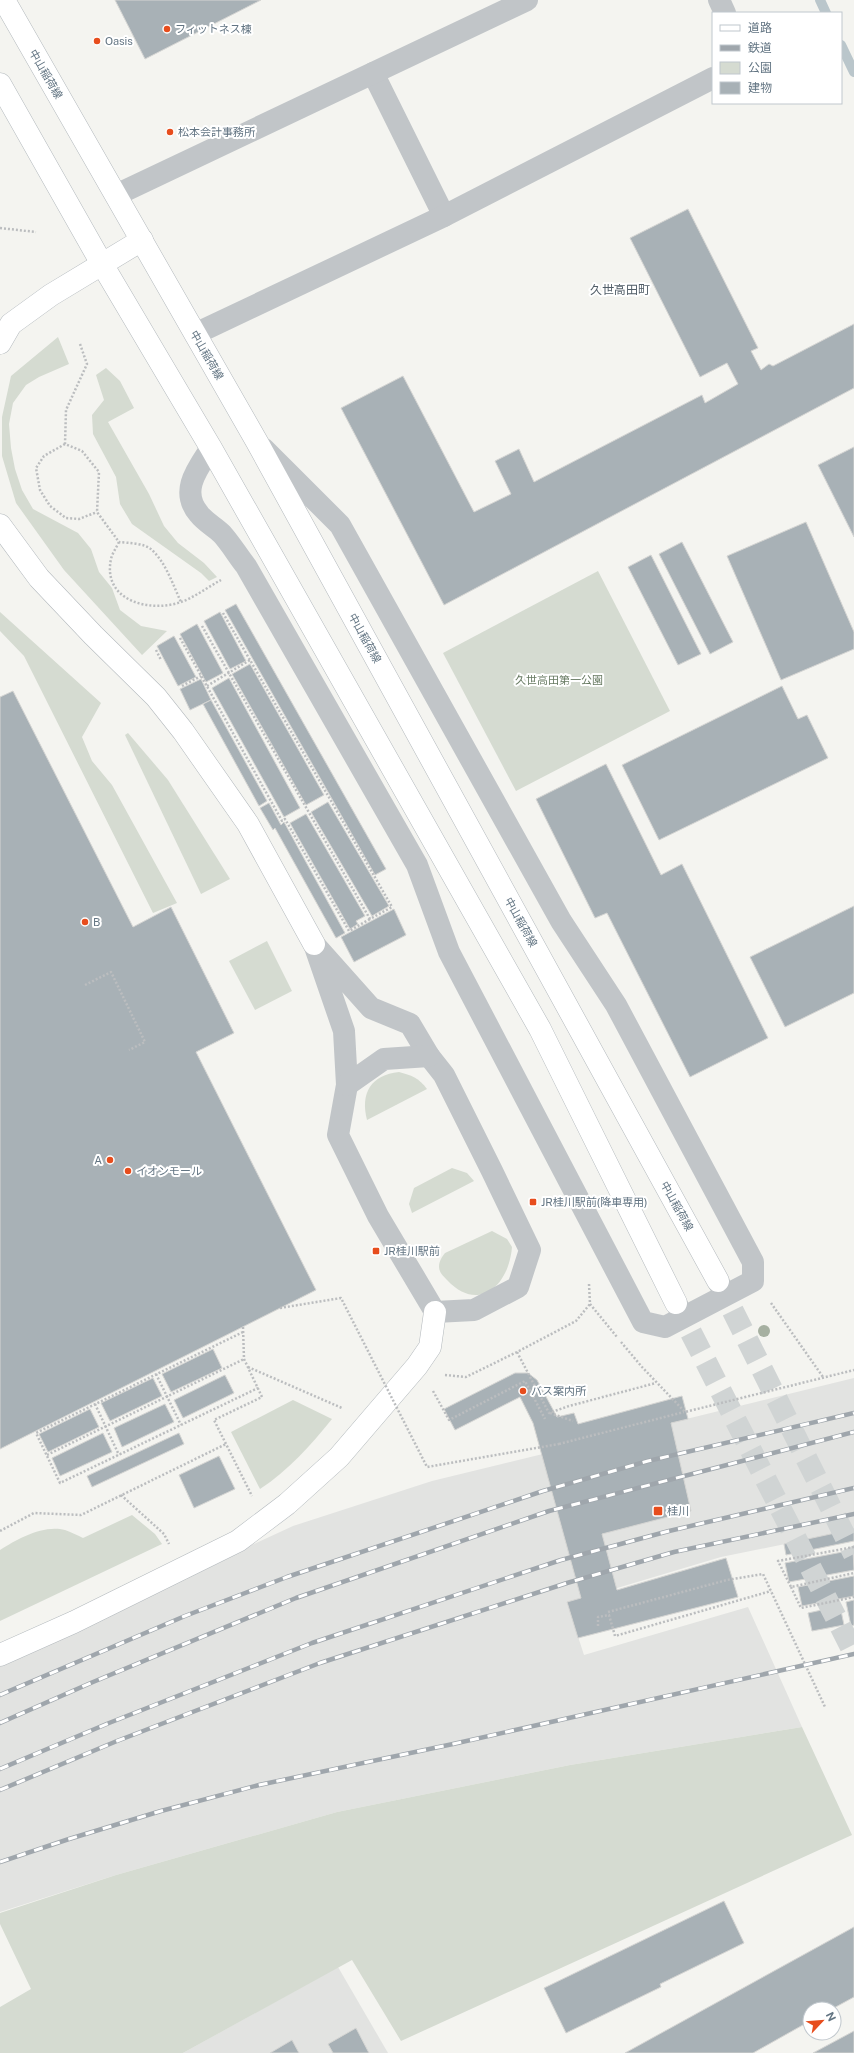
<svg xmlns="http://www.w3.org/2000/svg" width="854" height="2053" viewBox="0 0 854 2053" font-family="'Public Sans','Noto Sans JP',sans-serif">
	<rect width="100%" height="100%" fill="#f4f4f0"/>
	<!-- built -->
	<g fill="#e2e3e1">
		<path d="M854,1378V1530L721,1557L567,1603L584,1655L748,1607L802,1727L570,1765L337,1812L116,1875L0,1912V1661L293,1526L432,1481Z"/>
		<path d="M338,1967L388,2053H183Z"/>
	</g>
	<!-- green -->
	<g fill="#d5dbd1">
		<path d="M58,337L69,364L39,377L26,385L13,403L9,424L11,448L15,469L22,490L33,509L78,533L91,549L99,572L112,588L120,610L141,626L167,631L142,655L64,570L16,503L2,456V417L11,376Z"/>
		<path d="M106,368L120,381L134,408L108,422L149,494L164,526L178,543L204,563L217,577L209,581L201,573L132,524L120,504L116,477L93,434L92,415L104,400L96,375Z"/>
		<path d="M598,571L670,711L516,791L443,653Z"/>
		<path d="M0,612L101,703L82,737L92,761L112,785L177,903L153,913L24,656L0,631Z"/>
		<path d="M128,733L168,780L230,879L201,894L125,735Z"/>
		<path d="M267,941L292,991L255,1010L229,961Z"/>
		<path d="M399,1072C411,1075 419,1078 427,1089L367,1120C360,1093 371,1075 399,1072Z"/>
		<path d="M452,1168L467,1173L474,1181L412,1213L409,1204L414,1188Z"/>
		<path d="M492,1231L507,1239L512,1247C509,1285 479,1314 447,1280C443,1276 439,1272 439,1267C439,1261 442,1257 445,1253Z"/>
		<path d="M293,1400L332,1419C310,1446 289,1470 260,1489L231,1432Z"/>
		<path d="M132,1515L155,1534L162,1544L0,1621V1550C17,1539 44,1524 65,1530C71,1532 77,1535 83,1538Z"/>
		<path d="M802,1727L852,1835L401,2041L352,1960L183,2053H0V2007L31,1989L0,1924V1913L116,1875L337,1812L570,1765Z"/>
	</g>
	<g fill="none" stroke-linecap="round" stroke-linejoin="round">
		<!-- stream -->
		<g stroke="#bac6cb" stroke-width="10">
			<path d="M820,0L826,13"/>
			<path d="M841,45L854,72"/>
		</g>
	</g>
	<!-- building -->
	<g fill="#a8b1b6" stroke="#d5d5d3">
		<path d="M115,0H261L145,59Z"/>
		<path d="M688,209L758,348L751,351L761,370L769,364L773,366L854,324V388L444,605L341,408L403,376L474,512L511,494L495,461L519,449L534,482L702,395L705,403L738,384L727,363L700,377L630,238Z"/>
		<path d="M854,447V537L818,465Z"/>
		<path d="M806,522L854,632V649L781,680L727,556Z"/>
		<path d="M682,542L733,642L710,654L659,554Z"/>
		<path d="M651,555L701,654L678,665L628,567Z"/>
		<path d="M236,604L386,869L375,875L225,610Z"/>
		<path d="M220,612L246,661L230,669L204,621Z"/>
		<path d="M197,624L223,673L206,682L180,634Z"/>
		<path d="M174,636L196,677L178,686L157,646Z"/>
		<path d="M250,664L324,795L306,805L232,674Z"/>
		<path d="M229,678L300,808L284,817L212,688Z"/>
		<path d="M201,679L211,700L190,710L180,689Z"/>
		<path d="M782,686L798,719L807,715L828,758L659,840L622,765Z"/>
		<path d="M13,691L133,927L171,907L234,1033L196,1052L316,1290L0,1449V697Z"/>
		<path d="M211,700L267,801L259,806L203,704Z"/>
		<path d="M606,764L661,875L682,864L768,1038L690,1077L607,913L595,918L536,799Z"/>
		<path d="M328,802L389,906L372,916L311,812Z"/>
		<path d="M269,803L281,825L284,822L345,933L336,938L275,828L273,830L260,808Z"/>
		<path d="M306,814L365,916L356,921L358,924L350,929L290,823Z"/>
		<path d="M854,906V993L785,1027L750,957Z"/>
		<path d="M394,909L406,935L354,962L341,937Z"/>
		<path d="M213,1349L222,1368L171,1392L162,1374Z"/>
		<path d="M515,1373H528L537,1380L557,1417L574,1413L578,1424L682,1396L688,1419L671,1423L691,1511L602,1534L617,1590L726,1558L738,1597L578,1638L567,1602L581,1598L533,1423L520,1397L455,1430L444,1409Z"/>
		<path d="M225,1375L234,1393L183,1418L174,1400Z"/>
		<path d="M153,1378L162,1396L110,1421L101,1403Z"/>
		<path d="M165,1404L174,1422L122,1447L114,1428Z"/>
		<path d="M90,1409L99,1427L48,1452L39,1434Z"/>
		<path d="M103,1433L112,1452L60,1476L52,1458Z"/>
		<path d="M179,1433L184,1444L92,1487L87,1476Z"/>
		<path d="M219,1456L235,1489L194,1508L179,1475Z"/>
		<path d="M854,1529V1541L786,1555L784,1544Z"/>
		<path d="M853,1550L854,1570L789,1582L785,1563Z"/>
		<path d="M854,1576V1596L802,1606L798,1587Z"/>
		<path d="M854,1600V1625L851,1626L846,1602Z"/>
		<path d="M840,1606L844,1625L812,1631L808,1613Z"/>
		<path d="M724,1901L744,1943L660,1984L661,1987L566,2033L544,1988Z"/>
		<path d="M854,1927V1997L832,2009H810V2021L753,2053H625Z"/>
		<path d="M356,2028L369,2053H333L328,2044Z"/>
		<path d="M854,2031V2053H813Z"/>
		<path d="M292,2040L299,2053H270Z"/>
	</g>
	<g fill="none" stroke-linecap="round" stroke-linejoin="round">
		<!-- secondary-tunnel -->
		<g stroke="#d0d4d4" stroke-width="22" stroke-dasharray="22 11" stroke-linecap="butt">
			<path d="M718,1281L854,1554"/>
			<path d="M676,1303L854,1653"/>
		</g>
		<!-- secondary casing -->
		<g stroke="#b3b9bd" stroke-width="23">
			<g id="secondary">
				<path d="M4,0L257,442L718,1281"/>
				<path d="M0,84L102,264L211,448L540,1029L676,1303"/>
				<path d="M0,343L11,324L51,295L142,240"/>
				<path d="M0,525L39,578L93,635L156,697L183,731L248,824L314,944"/>
				<path d="M0,1655L74,1622L238,1541L287,1504L339,1457L417,1366L430,1347L435,1312"/>
			</g>
		</g>
		<!-- path -->
		<g stroke="#bbbdbf" stroke-width="2.5" stroke-dasharray="2 2" stroke-linecap="butt">
			<path d="M0,228L36,232"/>
			<path d="M80,344L87,364L66,410L65,444L82,451L99,472L97,512L119,542C128,543 145,543 152,550C166,563 173,585 181,602"/>
			<path d="M65,444L44,456L36,468L40,490L50,506L66,518L79,519L97,512"/>
			<path d="M119,542C116,548 112,554 111,559C102,601 150,613 181,602C195,597 208,587 221,580"/>
			<path d="M202,626L370,919L392,907L223,613"/>
			<path d="M180,638L282,821L285,819L349,931L370,919"/>
			<path d="M156,650L161,660"/>
			<path d="M182,686L201,676"/>
			<path d="M207,686L250,660"/>
			<path d="M85,985L111,972L145,1042L129,1050"/>
			<path d="M589,1284L590,1304L617,1337"/>
			<path d="M771,1303L823,1377"/>
			<path d="M243,1327L244,1359L262,1397L214,1420L252,1496"/>
			<path d="M243,1332L36,1433L60,1483L258,1388"/>
			<path d="M621,1342L642,1367L685,1412L854,1370"/>
			<path d="M517,1352L549,1413L569,1406L656,1383"/>
			<path d="M248,1367L342,1408"/>
			<path d="M156,1374L181,1425"/>
			<path d="M445,1375L466,1377L517,1352L576,1321L590,1304"/>
			<path d="M433,1391L449,1420L525,1381L545,1419"/>
			<path d="M95,1404L119,1455"/>
			<path d="M550,1413L573,1421"/>
			<path d="M559,1444L684,1412"/>
			<path d="M47,1455L244,1359"/>
			<path d="M121,1495L164,1534L169,1544"/>
			<path d="M0,1531L34,1513L81,1515L226,1444"/>
			<path d="M854,1547L778,1561L791,1587L854,1573"/>
			<path d="M791,1587L801,1608L854,1597"/>
			<path d="M608,1612L727,1580L763,1574L825,1707"/>
			<path d="M598,1626V1617L609,1615L615,1636L771,1591"/>
		</g>
		<!-- street -->
		<g stroke="#c1c5c8" stroke-width="22">
			<path d="M719,0L725,13"/>
			<path d="M373,73L444,216"/>
			<path d="M116,195L527,0"/>
			<path d="M195,334L444,216L713,78"/>
			<path d="M211,448C198,468 179,491 199,514C205,522 215,527 222,534C231,544 238,556 246,566L417,865L449,952L643,1322L665,1327L753,1281V1262L616,1005L561,921L340,525L264,449"/>
			<path d="M314,944L371,1008L410,1024L429,1056L444,1075L492,1171L530,1250L518,1287L474,1310L435,1312L378,1216L338,1135L347,1085L344,1031Z"/>
			<path d="M347,1085L384,1059L429,1056"/>
		</g>
		<!-- secondary -->
		<use href="#secondary" stroke="#fff" stroke-width="22"/>
		<!-- rail casing -->
		<g stroke="#9fa6ac" stroke-width="4.5">
			<g id="rail">
				<path d="M0,1695L185,1616L287,1577L543,1491L648,1461L854,1413"/>
				<path d="M0,1723L93,1682L296,1598L549,1511L854,1432"/>
				<path d="M0,1769L109,1723L312,1643L561,1560L669,1531L854,1488"/>
				<path d="M0,1790L117,1741L320,1663L567,1583L674,1552L854,1514"/>
				<path d="M0,1862L69,1839L161,1811L259,1785L453,1744L854,1654"/>
			</g>
		</g>
		<!-- rail -->
		<use href="#rail" stroke="#fff" stroke-width="3" stroke-dasharray="9" stroke-linecap="butt"/>
		<!-- path-bridge -->
		<path stroke="#bbbdbf" stroke-width="2.5" stroke-dasharray="2 2" stroke-linecap="butt" d="M280,1308L341,1298L427,1467L559,1444"/>
	</g>
	<!-- trees -->
	<circle fill="#a6b0a1" cx="764" cy="1331" r="6"/>
	<!-- markers -->
	<g fill="#e74d1d" stroke="#fff" stroke-width="1.5">
		<circle cx="167" cy="29" r="4"/>
		<circle cx="97" cy="41" r="4"/>
		<circle cx="170" cy="132" r="4"/>
		<circle cx="85" cy="922" r="4"/>
		<circle cx="110" cy="1160" r="4"/>
		<circle cx="128" cy="1171" r="4"/>
		<rect x="529" y="1198" width="8" height="8" rx="2"/>
		<rect x="372" y="1247" width="8" height="8" rx="2"/>
		<circle cx="523" cy="1391" r="4"/>
		<rect x="653" y="1506" width="10" height="10" rx="2"/>
	</g>
	<g text-anchor="middle" dominant-baseline="central" stroke-width="4" stroke-linejoin="round" paint-order="stroke">
		<!-- poi labels -->
		<g font-size="11" fill="#627482" stroke="#fff" text-anchor="start">
			<text x="175" y="29">フィットネス棟</text>
			<text x="105" y="41">Oasis</text>
			<text x="178" y="132">松本会計事務所</text>
			<text x="93" y="922">B</text>
			<text x="102" y="1160" text-anchor="end">A</text>
			<text x="136" y="1171">イオンモール</text>
			<text x="541" y="1202">JR桂川駅前(降車専用)</text>
			<text x="384" y="1251">JR桂川駅前</text>
			<text x="531" y="1391">バス案内所</text>
			<text x="667" y="1511">桂川</text>
		</g>
		<!-- street labels -->
		<g font-size="11" fill="#627482" stroke="#fff">
			<text transform="translate(46 74) rotate(60)">中山稲荷線</text>
			<text transform="translate(207 355) rotate(60)">中山稲荷線</text>
			<text transform="translate(365 638) rotate(61)">中山稲荷線</text>
			<text transform="translate(521 922) rotate(61)">中山稲荷線</text>
			<text transform="translate(677 1206) rotate(61)">中山稲荷線</text>
		</g>
		<!-- park labels -->
		<g font-size="11" fill="#667961" stroke="#fff">
			<text x="559" y="680">久世高田第一公園</text>
		</g>
		<!-- neighbourhood labels -->
		<g font-size="12" fill="#505d67" stroke="#fff">
			<text x="620" y="290">久世高田町</text>
		</g>
	</g>
	<!-- legend -->
	<rect x="712" y="12" width="130" height="92" fill="#ffffff" stroke="#c0c7cd"/>
	<rect x="720" y="25" width="20" height="6" fill="#ffffff" stroke="#c0c7cd"/>
	<text x="748" y="32" font-size="12" fill="#627482">道路</text>
	<rect x="720" y="45" width="20" height="6" fill="#9fa6ac" stroke="#c0c7cd"/>
	<text x="748" y="52" font-size="12" fill="#627482">鉄道</text>
	<rect x="720" y="62" width="20" height="12" fill="#d5dbd1" stroke="#c0c7cd"/>
	<text x="748" y="72" font-size="12" fill="#627482">公園</text>
	<rect x="720" y="82" width="20" height="12" fill="#a8b1b6" stroke="#c0c7cd"/>
	<text x="748" y="92" font-size="12" fill="#627482">建物</text>
	<!-- north arrow -->
	<g transform="translate(822 2021) rotate(64)"><circle r="19" fill="#ffffff" stroke="#c0c7cd"/>
	<path d="M0-3L7 15L0 10L-7 15Z" fill="#e74d1d"/>
	<text y="-6" font-size="11" font-weight="bold" text-anchor="middle" fill="#627482">N</text>
	</g>
</svg>
